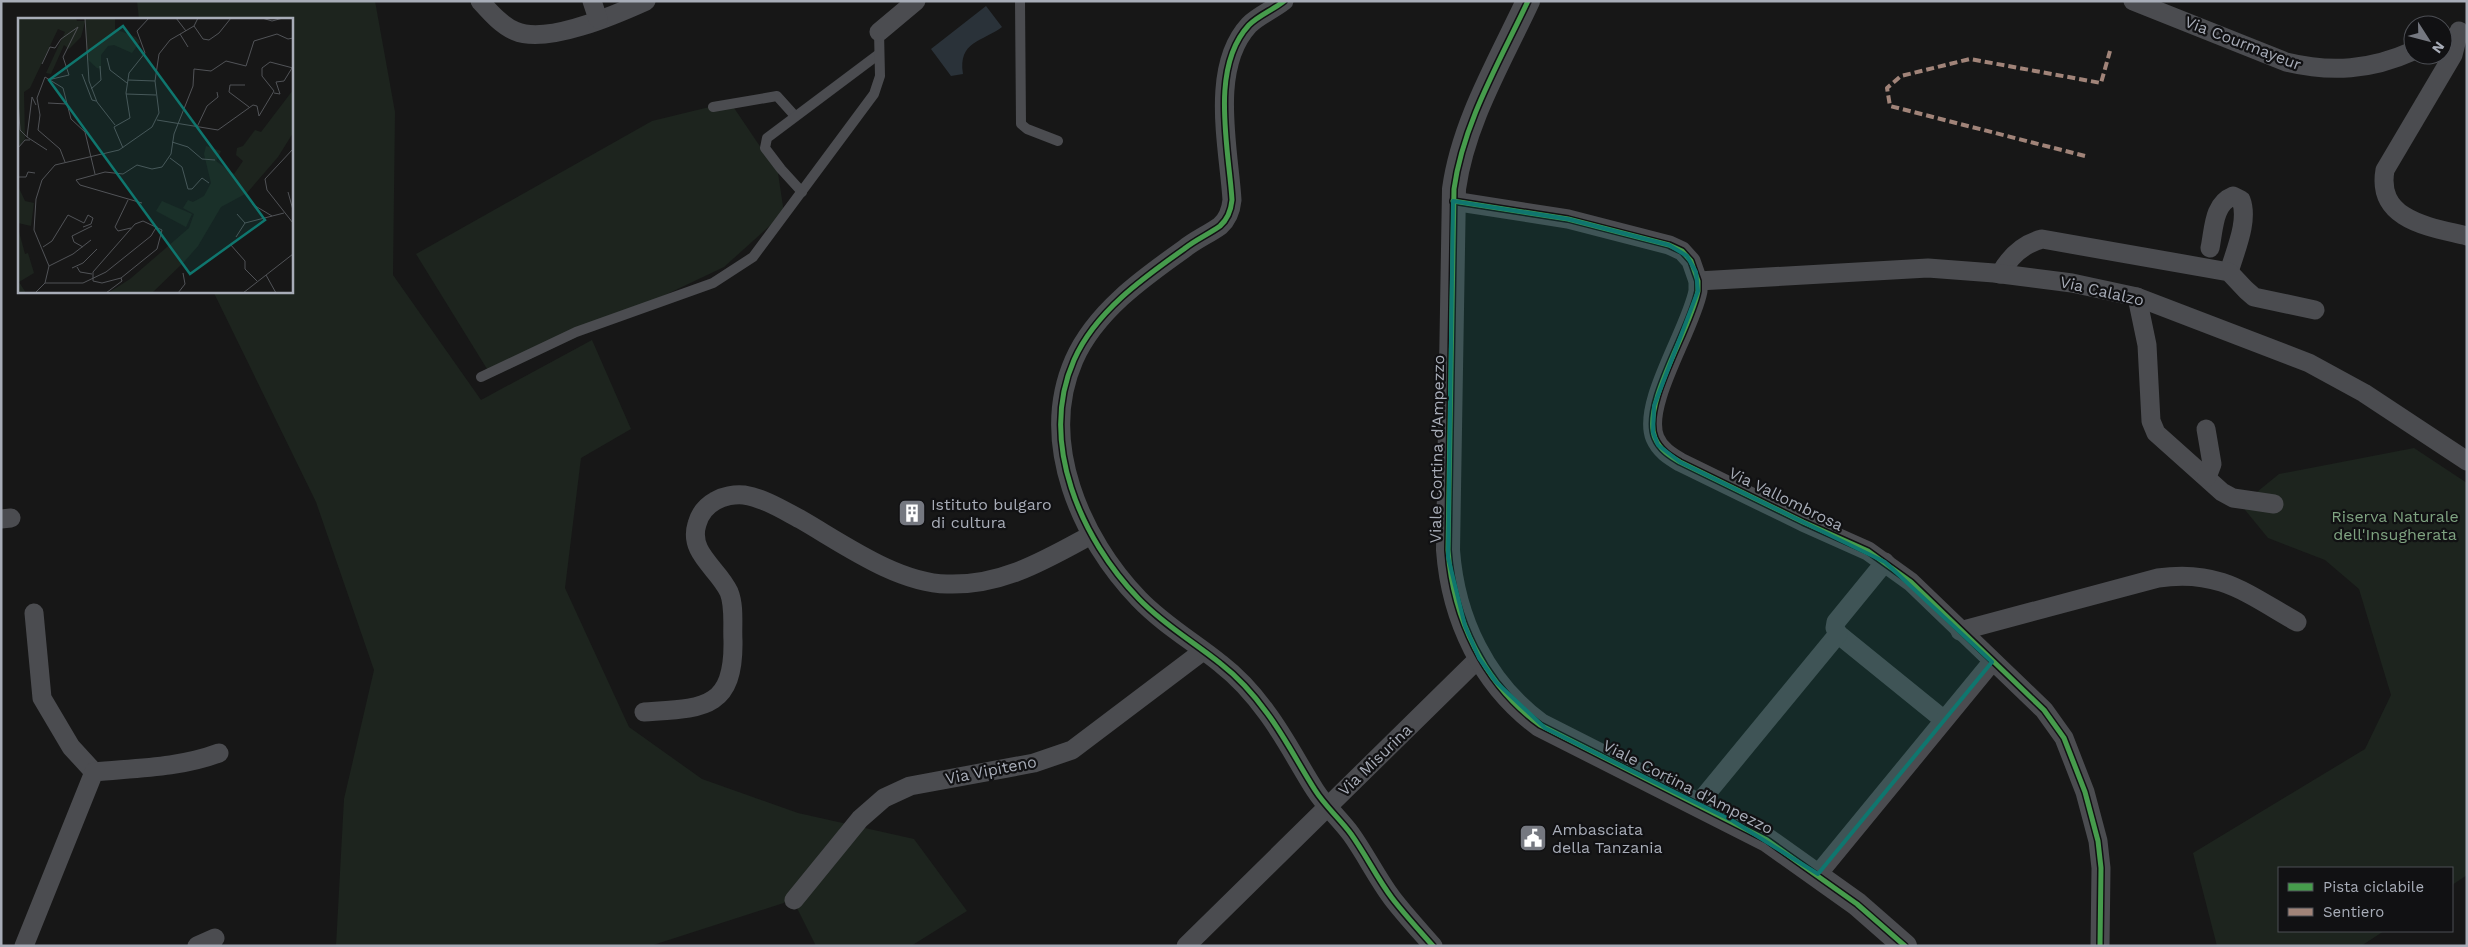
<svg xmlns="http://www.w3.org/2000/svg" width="2468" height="947" viewBox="0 0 2468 947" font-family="'Work Sans',sans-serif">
	<rect width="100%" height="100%" fill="#171717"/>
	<!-- green -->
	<g fill="#1d241e">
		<path d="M137,1H375L395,112L393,275L481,400L592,340L631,429L581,458L565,588L629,727L702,779L798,813L914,839L967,911L911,946H816L793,900L650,946H336L344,799L374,670L316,502L213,291H291V19H139Z"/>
		<path d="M730,102L778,173L784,213L724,267L492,377L416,254L652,121Z"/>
		<path d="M2414,448L2467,483V875L2452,885V868H2279V931H2384L2361,946H2217L2193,853L2365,749L2391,695L2359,589L2325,560L2268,538L2241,505L2279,474Z"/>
	</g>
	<!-- water -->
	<path fill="#2a3239" d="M986,6L1002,27C982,42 958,41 963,74L951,76L931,49Z"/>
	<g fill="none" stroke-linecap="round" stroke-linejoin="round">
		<!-- service -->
		<g stroke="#4b4c50" stroke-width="10">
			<path d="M1020,1L1021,124L1027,129L1058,141"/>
			<path d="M713,107L777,96L795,116"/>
			<path d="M802,192L781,169L765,148L767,138L879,54"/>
			<path d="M481,377L576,332L713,283L753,257L874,94L880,76L879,32"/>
		</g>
		<!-- minor -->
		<g stroke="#4b4c50" stroke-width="19">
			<path d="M480,1C490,12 501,25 515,31C546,45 615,15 646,1"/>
			<path d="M592,1L598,19"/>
			<path d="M1284,1C1273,10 1259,15 1249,25C1209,68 1229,149 1232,200C1231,210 1228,219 1220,226C1209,234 1195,240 1184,249C1143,278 1095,312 1074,360C1038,442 1081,539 1139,599C1164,625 1194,642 1221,664C1239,678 1254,695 1267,713C1285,737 1299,765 1315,790C1325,806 1340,819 1351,834C1366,855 1377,878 1392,898C1405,915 1419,930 1433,946"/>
			<path d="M2133,1L2286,62C2331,73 2371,70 2413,51"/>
			<path d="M2459,31L2453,55L2385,170C2376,221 2431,227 2467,236"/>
			<path d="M879,32L916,1"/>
			<path d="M1453,201L1568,219L1669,245L1682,251L1691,261L1698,281V291C1691,329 1641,404 1655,438C1660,450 1670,456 1680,462L1803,522L1868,551L1911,582L2044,710L2064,738L2085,792L2098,841L2101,868L2100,946"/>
			<path d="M2210,248C2214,229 2213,204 2233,196L2241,200C2249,221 2235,251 2229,272"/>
			<path d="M2000,274C2010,256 2023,244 2042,239L2229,272L2246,290L2254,297L2315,310"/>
			<path d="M1698,281L1928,268L1994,273L2072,283L2137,297L2309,363L2364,393L2467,461"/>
			<path d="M2137,297L2147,345L2151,421L2156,433L2222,492L2233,498L2274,504"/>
			<path d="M2206,429L2212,464L2207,477"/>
			<path d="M1,519L11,518"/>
			<path d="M34,613L42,698L71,747L94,772"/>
			<path d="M1960,631L2158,578C2219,569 2246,593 2297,622"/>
			<path d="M1838,634L1944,720"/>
			<path d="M644,712C701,708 734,711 733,641C732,626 735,607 729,592C718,568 688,553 697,524C700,513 706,506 715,501C723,496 735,494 744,495C764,498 783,510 800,519C842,543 897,583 947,584C1002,586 1045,560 1091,535"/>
			<path d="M1698,804L1838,634L1835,628L1836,622L1885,562"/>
			<path d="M1818,874L1992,662"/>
			<path d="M794,900L860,819L884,798L910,786L1034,763L1072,750L1203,651"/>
			<path d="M24,946L94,772C136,768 179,768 219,753"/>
			<path d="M197,946L215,938"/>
			<path d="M1186,946L1479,658"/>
		</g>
		<!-- tertiary -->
		<path stroke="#4b4c50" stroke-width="24" d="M1528,1C1500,61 1463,123 1454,189L1448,550C1453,619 1484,684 1540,725L1767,840L1857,904L1905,946"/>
		<!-- quiet -->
		<path stroke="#a18479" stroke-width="4" stroke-dasharray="8 4" stroke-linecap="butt" d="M2085,156L1890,106L1887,88L1901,76L1970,59L2101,83L2110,51"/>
		<!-- cycleway casing -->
		<g stroke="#111113" stroke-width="8">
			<g id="cycleway">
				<path d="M1284,1C1273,10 1259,15 1249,25C1209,68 1229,149 1232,200C1231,210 1228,219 1220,226C1209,234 1195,240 1184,249C1143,278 1095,312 1074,360C1038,442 1081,539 1139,599C1164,625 1194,642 1221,664C1239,678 1254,695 1267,713C1285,737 1299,765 1315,790C1325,806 1340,819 1351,834C1366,855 1377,878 1392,898C1405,915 1419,930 1433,946"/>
				<path d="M1528,1C1500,61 1463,123 1454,189L1448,550C1453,619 1484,684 1540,725L1767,840L1857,904L1905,946"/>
				<path d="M1453,201L1568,219L1669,245L1682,251L1691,261L1698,281V291C1691,329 1641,404 1655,438C1660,450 1670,456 1680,462L1803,522L1868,551L1911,582L2044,710L2064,738L2085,792L2098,841L2101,868L2100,946"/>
			</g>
		</g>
		<!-- cycleway -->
		<use href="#cycleway" stroke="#469c4c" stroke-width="5"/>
	</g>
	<!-- marked area -->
	<path fill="#0f766e" fill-opacity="0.2" stroke="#0f766e" stroke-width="4" stroke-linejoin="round" d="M1453,201L1568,219L1669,245L1687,256L1696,272L1698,291L1654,406L1653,432L1658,445L1680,462L1885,562L1992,662L1818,874L1733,821L1545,728L1496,682L1479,658L1465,626L1448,557Z"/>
	<!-- icons -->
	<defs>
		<g id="building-square" transform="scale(1.4375)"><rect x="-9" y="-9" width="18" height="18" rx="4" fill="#757880" stroke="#111113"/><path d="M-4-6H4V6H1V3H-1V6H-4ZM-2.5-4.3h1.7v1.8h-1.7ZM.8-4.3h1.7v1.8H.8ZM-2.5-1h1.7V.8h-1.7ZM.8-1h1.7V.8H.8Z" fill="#fff"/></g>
		<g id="civic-square" transform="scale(1.4375)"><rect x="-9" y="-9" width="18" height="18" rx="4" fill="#757880" stroke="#111113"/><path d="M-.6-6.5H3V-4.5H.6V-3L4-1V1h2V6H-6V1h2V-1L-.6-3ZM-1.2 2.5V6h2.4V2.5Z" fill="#fff"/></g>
	</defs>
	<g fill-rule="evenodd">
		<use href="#building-square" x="912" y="513"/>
		<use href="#civic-square" x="1533" y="838"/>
	</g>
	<g text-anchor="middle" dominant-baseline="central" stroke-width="4.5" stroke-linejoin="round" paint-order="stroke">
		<!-- street labels -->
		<g font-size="16" fill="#a8adb8" stroke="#111113">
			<text transform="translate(2243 43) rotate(21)">Via Courmayeur</text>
			<text transform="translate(2102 291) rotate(13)">Via Calalzo</text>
			<text transform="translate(1437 449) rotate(-89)">Viale Cortina d'Ampezzo</text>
			<text transform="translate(1786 499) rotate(26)">Via Vallombrosa</text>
			<text transform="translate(1375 760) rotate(-44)">Via Misurina</text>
			<text transform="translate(991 770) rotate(-11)">Via Vipiteno</text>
			<text transform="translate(1688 787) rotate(27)">Viale Cortina d'Ampezzo</text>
		</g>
		<!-- poi labels -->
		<g font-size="16" fill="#a8adb8" stroke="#111113" text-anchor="start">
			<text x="931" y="504">Istituto bulgaro<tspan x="931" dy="18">di cultura</tspan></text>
			<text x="1552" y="829">Ambasciata<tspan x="1552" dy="18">della Tanzania</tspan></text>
		</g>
		<!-- park labels -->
		<g font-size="16" fill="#7fa381" stroke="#111113">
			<text x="2395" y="516">Riserva Naturale<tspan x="2395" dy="18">dell'Insugherata</tspan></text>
		</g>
	</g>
	<!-- overview -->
	<g transform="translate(18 18)">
		<rect width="275" height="275" fill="#171717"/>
		<path d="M0,0H58L59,3H67L68,0H97V11L118,19L122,24L114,35L96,27L90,28L83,37V51L79,50L69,41L67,4L63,19L51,31L46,27L33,56L28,55L47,14L40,11L12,70L6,74L7,121L0,130ZM275,72V115L260,139L229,175L203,189L180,228L166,244L134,275H90L112,261L171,210L176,196L165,190L170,182L175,184L186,178L193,165L186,136L188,128L203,133L198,143L216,156L225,143L218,137L219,130L225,128L237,112L243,114ZM0,168L7,183L16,185L13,208L0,205ZM144,183L174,196L168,209L138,193ZM0,210L7,236L10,235L16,255L1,264L8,275L0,274Z" fill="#1d241e"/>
		<path fill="none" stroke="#515357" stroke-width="1" d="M67,0L71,63L79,84L97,107M158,0L168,13M244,0L254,3L265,0M176,8L185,21L191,22L201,15L213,0M162,16L170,29M89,40L92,52L109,65M24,46L32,29L37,30L43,21L60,9L45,39L51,57L34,61M64,56L74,82L78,83M110,62L137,63M227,67H212L211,74L231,89M73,71L83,62L82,48M256,75L262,76L258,64L266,63L274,50M108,76L138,77M0,83L2,112L9,119L14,79L18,87M30,85L49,86M139,102L200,112L235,87L239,88L241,98L256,73L244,58V50L252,44L275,50M179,109L189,88L200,79L199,74M9,119L29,132M154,124L170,129L184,141L197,142M0,130L7,122H12M105,130L96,109L112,100L108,75L111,55L127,35L119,13L131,0M275,131L247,161L249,172L275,205M152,140L164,149L170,171H174L184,160L191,165M47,144L42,131L20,112L22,97L19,80L27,59L45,70L53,101L67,114L77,156M0,159H8L10,154L17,155M270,174L275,192M110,182L97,209L100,213L113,210M124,185L62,167L58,162L87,154L105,156L119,147L134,151L144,149L153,136L156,116L175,68L176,51L193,53L208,43L228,48L236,23L259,16L270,21L275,20M234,186L254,198M219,196L227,205L266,195M125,203L144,212L139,231L103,260L84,265L75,263V254L117,206ZM218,219L227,205M212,226L227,243V251L239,263M25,229L34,223L50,197L66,205L70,197L75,200L73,206L65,209M65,229L56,224L54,218L74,208M31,248L55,236L73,222M59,249L62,254L74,256M54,250L65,245L79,231M248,257L258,275M27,265H65L88,254L133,218L139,208M17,275L27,265L31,248L16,212L18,181L24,162L37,147L101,132L134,109L141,95L137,63L141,36L152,22L176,8L180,0M88,275L104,263L103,260M160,275L167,266L165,255M225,275L275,236"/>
		<path fill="#0f766e" fill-opacity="0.15" stroke="#0f766e" stroke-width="2.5" d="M105,8L247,202L172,256L31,62Z"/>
		<rect width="275" height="275" fill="none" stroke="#a8adb8" stroke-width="2.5"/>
	</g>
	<!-- border -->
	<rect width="2468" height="947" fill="none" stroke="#a8adb8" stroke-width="5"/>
	<!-- legend -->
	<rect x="2278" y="867" width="175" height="65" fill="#111113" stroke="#4d4f55"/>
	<rect x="2288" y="883" width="25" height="8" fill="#469c4c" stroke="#4d4f55"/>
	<text x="2323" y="892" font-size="15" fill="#a8adb8">Pista ciclabile</text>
	<rect x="2288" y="908" width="25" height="8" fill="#a18479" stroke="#4d4f55"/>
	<text x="2323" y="917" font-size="15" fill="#a8adb8">Sentiero</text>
	<!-- north arrow -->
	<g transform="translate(2428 40) rotate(126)"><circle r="24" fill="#111113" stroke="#4d4f55"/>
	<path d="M0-4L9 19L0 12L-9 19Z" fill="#757880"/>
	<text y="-8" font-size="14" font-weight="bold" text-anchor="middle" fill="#a8adb8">N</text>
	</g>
</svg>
